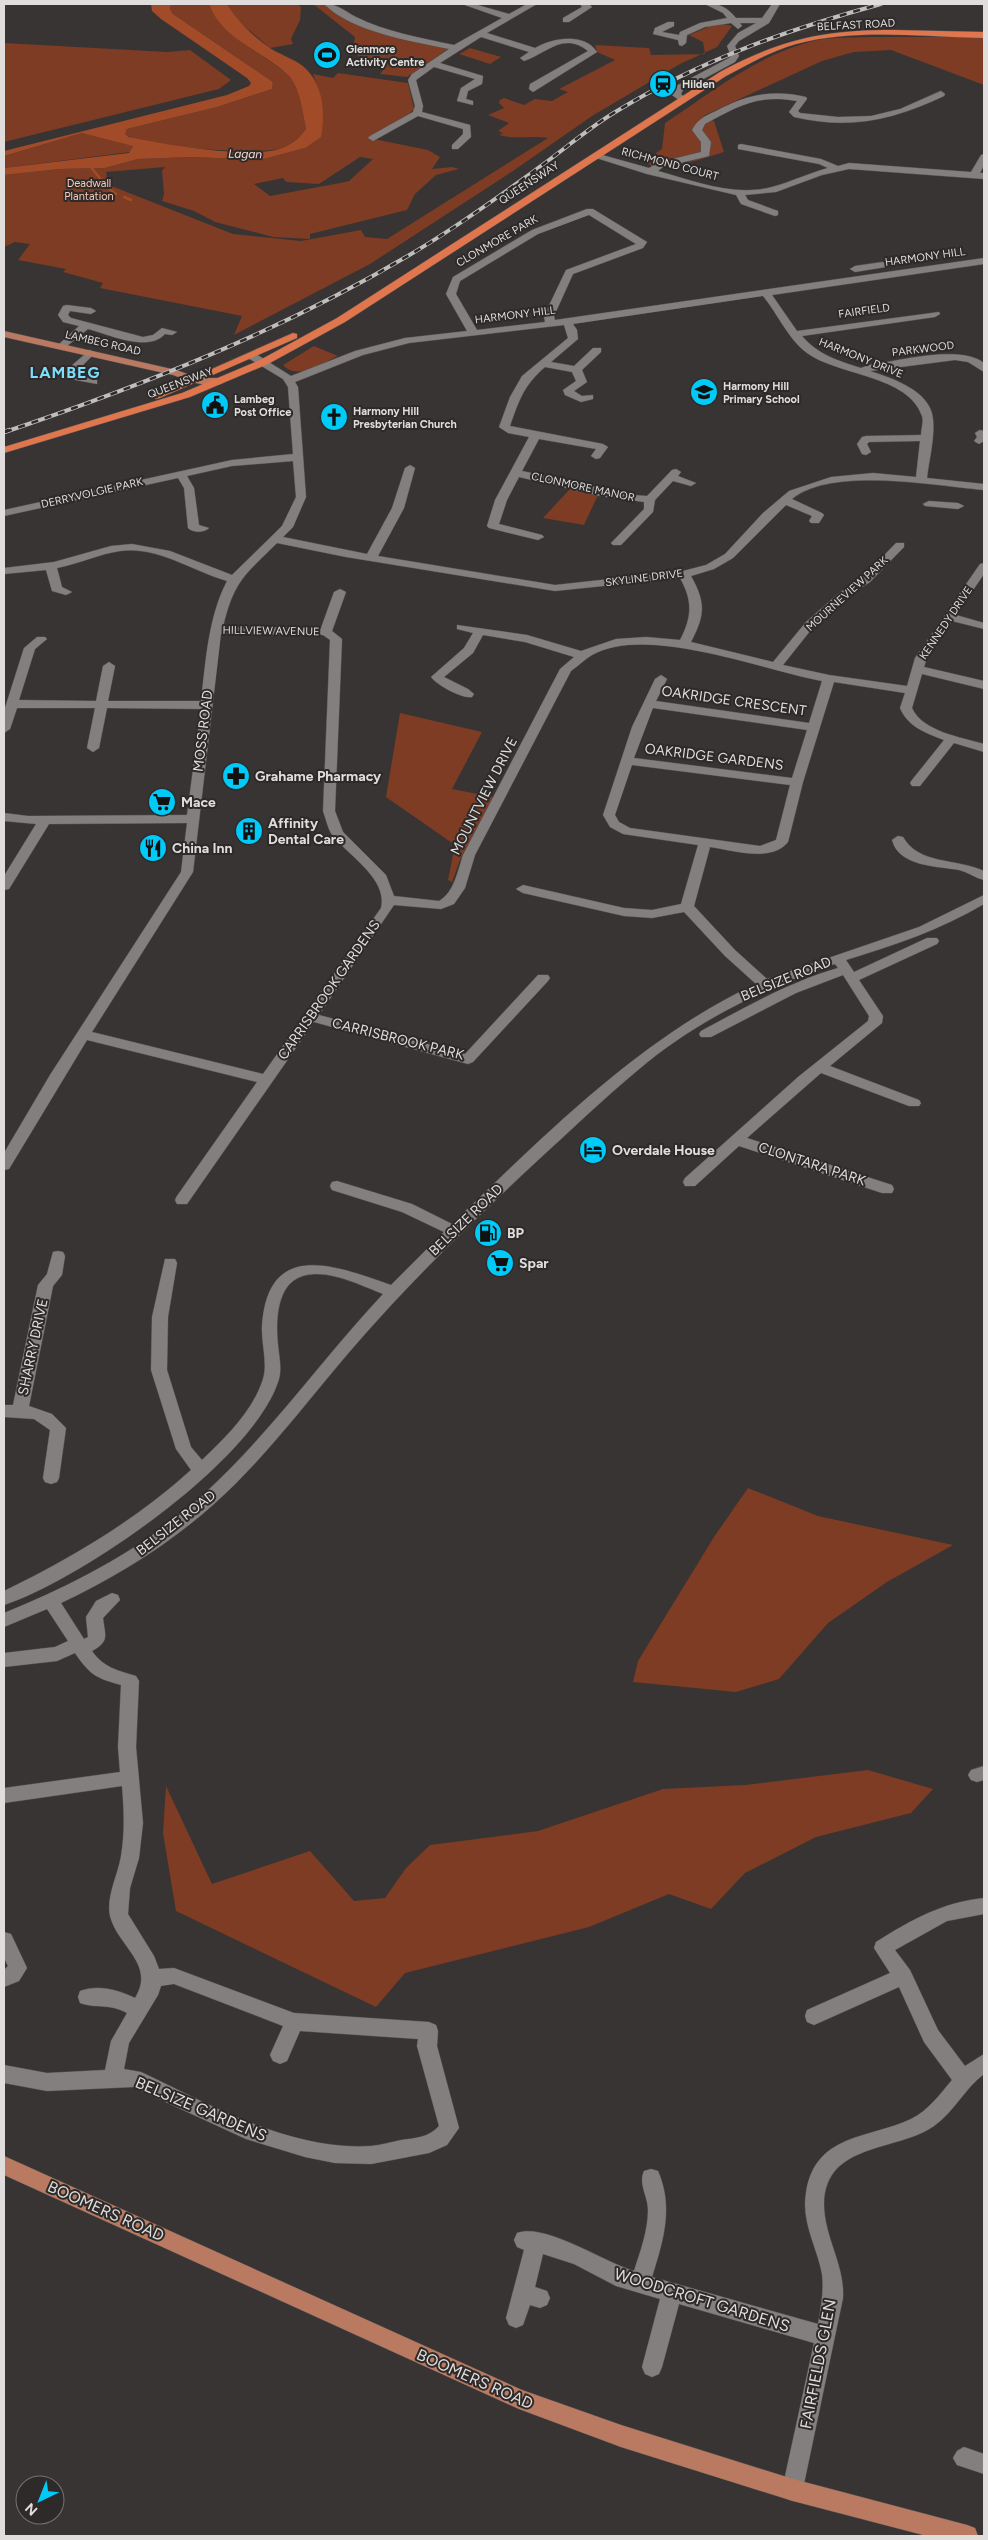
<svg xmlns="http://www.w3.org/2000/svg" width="988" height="2540" viewBox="0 0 988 2540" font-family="Figtree,sans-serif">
	<rect width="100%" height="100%" fill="#373433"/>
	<!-- green -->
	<g fill="#7d3c23" fill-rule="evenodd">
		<path d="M171,4H209C222,38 263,52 288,75C300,87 303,114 306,129C299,138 293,144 282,148C262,156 140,147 125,134L127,129L217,107L272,89L273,82L173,14L170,9Z"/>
		<path d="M227,4H297L301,7L300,20L291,39L293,44L270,48L235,18Z"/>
		<path d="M313,4H324L345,18L448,49L407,77L380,74L384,69L358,56L353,49L355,37Z"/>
		<path d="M718,23L732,26L717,47L680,64L592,116L513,171L370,264L234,335L242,316L100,288L103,283L63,272L66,269L18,260L30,244L15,242L4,247V175L60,169L105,168L138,159L192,157L260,160L305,148L320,93L313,74L333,78L338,73L408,83L414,109L407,116L369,138L428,150L440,157L432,169L452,167L459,169L436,175L415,194L407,210L310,234V239L273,237L215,222L194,211L162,201L164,194L162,171L165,167L106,172L109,185L233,234L301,241L361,230L365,237L387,239L548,138C531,135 515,140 499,135L503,133L498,131L509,123L488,115L504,108L499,103L500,100L504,98L524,105L535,99L552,101L568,92L559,89L615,60L597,52L595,45L649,48L651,55L705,54L703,42L689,35ZM360,157L373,159L349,181L340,183L270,196L254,184L283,178L286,182L319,184Z"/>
		<path d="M868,37H984V85L891,50L854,52L822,61L703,116L714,121L724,152C707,157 656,176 644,161L662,149L665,123C712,92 761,52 818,40C833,37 851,38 868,37Z"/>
		<path d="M4,43L167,52L190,50L231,80L219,89L4,142Z"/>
		<path d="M470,48L501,57L490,64L459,54Z"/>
		<path d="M82,133L133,145L130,152L4,168V156Z"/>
		<path d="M314,346L338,356C322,363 297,381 283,365Z"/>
		<path d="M570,489L598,495L584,525L543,518Z"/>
		<path d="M400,713L482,732L452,789L493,797L460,860L452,882L448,880L455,845L386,797Z"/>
		<path d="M748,1488L818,1516L953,1545L887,1582L828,1623L779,1679L736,1692L633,1682L638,1661L714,1537Z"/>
		<path d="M868,1770L933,1789L911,1813L816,1837L745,1873L711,1909L669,1894L589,1927L405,1973L376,2007L176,1911L163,1833L166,1786L212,1884L310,1851L354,1901L385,1898L406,1868L430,1845L538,1831L663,1789L745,1785Z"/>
	</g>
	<!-- water -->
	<path fill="#a14b28" d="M151,4H171L170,9L173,14L273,82L272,89L217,107L127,129L125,134L129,137C161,144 253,160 282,148C293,144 299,138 306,129C303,114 300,87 288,75C263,51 221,39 209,4H227C237,21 253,36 270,48C279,54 291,58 300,64C323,80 326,111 321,137L305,148L260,160L192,157L138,159L105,168L60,169L4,175V168L129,153L133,146L82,133L4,156V151L227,95L249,86L251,83L247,78L161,19L152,11Z"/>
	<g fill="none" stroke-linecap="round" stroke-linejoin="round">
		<!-- stream -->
		<g stroke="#a14b28" stroke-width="2.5">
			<path d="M90,166L107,187L116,194"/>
			<path d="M124,197L131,200"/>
		</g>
		<!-- minor casing -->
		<g stroke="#545251" stroke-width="1">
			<g id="minor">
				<path d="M324,4C336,3 345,11 356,17C386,32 421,38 454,45L502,18L462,4H474L509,14L527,4H537L487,33L535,48C552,38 584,32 597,52L533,92L529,89L530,84L588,51C563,31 546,54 524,61L520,58L529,52L481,37L440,63L483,76L482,84L468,91L466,99L473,101V105L457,101L461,88L475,79L434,67L416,80L423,106L422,112L470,125L471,137L458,149H452V145L463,134V129L418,116L373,141L368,138L370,136L413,112L415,106L408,80L412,74L449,49C411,41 352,32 324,4Z"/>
				<path d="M580,4H589L592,7L569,22H563V18L582,7Z"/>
				<path d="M705,4C718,3 727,7 736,18H762L772,4H780L769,23L739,41L735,46L739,56L735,62L683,90L681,94L687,100L683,103L672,95L676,86L729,58L731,56L727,46L738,33L756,23H740L742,26L738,29L731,23L705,27L687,35L686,43L682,46L679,45L678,40L653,34L655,28L668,22H674V26L662,32L679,35L680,32L700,23L727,18L723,13Z"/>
				<path d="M941,91L945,94L944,96C893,120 850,130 794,117L789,112L797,101C758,94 738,106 705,124L702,130L711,142L709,156L663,167L658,171C694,181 734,197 772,187C791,182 809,173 828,168L819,164L738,149V145L741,144L821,159L838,166L849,163L971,172L981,155L984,154V165L980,173H984V179L849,169L822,175L776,192L745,195L748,200L778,211V215L775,216L741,204L736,195L647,174L590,156L595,153L649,168L657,163L701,152V142L692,130C698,119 705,116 716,111C746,95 772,89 806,97L807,99L798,111L800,113L838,117L871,116L900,109Z"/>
				<path d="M587,209H593L647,242L643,248L573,274L554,316L555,320L984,258V264L772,295L797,331L939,312L940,314L935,317L802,336C817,354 838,361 861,368L869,365C898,361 961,344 984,363V372L968,362L955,360L870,371C892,378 931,391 933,419C935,438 929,460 927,478L984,484V490C935,486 832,466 792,499L822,513L824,515L819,523H811L809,521L812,516L786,505L733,558L714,569L691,576C706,603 705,615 691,642L773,662L806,622L839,593L862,578L896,543H904V547L870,582L847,597L814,626L783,665L829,675L907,686L915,658L980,564L984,563V574L956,615L984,623V629L952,621L927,658L924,667L984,681V689L922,674L912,708C923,732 961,737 984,744V752L954,743L920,786H912L910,783L912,780L944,740C926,733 908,727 900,708L905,693L834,682L803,782L788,842C771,863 732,850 710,847L694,906L735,950L767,979L919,927L984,895V904C940,930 895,945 846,960L854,972L927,938H937L939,941L937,944L859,980L883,1016L882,1023L830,1066L919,1100L921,1103L919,1106H909L821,1073L747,1138L892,1185L894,1189L892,1193H882L739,1146L695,1186H685L683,1182L685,1178L798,1077L868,1021L869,1016L843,975L796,993L711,1037H701L699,1034L701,1031C746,1007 789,982 838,968L835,964L828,966C760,990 693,1023 638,1070C603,1099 570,1131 536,1162C477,1217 419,1273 365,1334C315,1390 270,1454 214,1504C168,1545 116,1577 61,1603L84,1639L88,1637L86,1617L96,1601L112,1593L118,1595L120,1600L103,1618C105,1636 110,1641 92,1651C104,1668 117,1670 136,1676L139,1681L136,1747L143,1823L139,1858L130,1888L128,1914L154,1956L159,1969L174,1968L294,2013L429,2022L436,2025L438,2031L437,2046L459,2128L447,2145L429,2153L371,2164L335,2163L305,2157L246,2139L133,2087L47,2091L4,2083V2065L47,2073L105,2070L111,2041L127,2013C109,2003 97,2009 80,2003L78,1997L80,1991C98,1984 119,1990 135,1998C156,1964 118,1947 110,1916C106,1896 118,1875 121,1856C125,1832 124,1810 122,1786L4,1803V1788L120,1772L118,1747L121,1685C96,1678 90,1675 75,1653L57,1661L4,1667V1653L55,1647L68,1641L47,1609L4,1627V1613C76,1584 146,1547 204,1494C270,1434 322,1359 383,1294C359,1285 318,1263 293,1281C276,1294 276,1326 278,1345C279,1356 282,1368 279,1379C255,1460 82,1579 4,1605V1591C70,1559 136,1520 191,1470L176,1449L151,1370L152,1317L165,1259H175L177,1263L168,1317L167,1370L191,1447L202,1460C225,1438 253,1411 263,1379C268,1363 261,1343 262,1326C268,1238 336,1266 391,1285L444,1232L402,1212L332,1190L330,1186L332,1182L337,1181L412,1204L452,1224C544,1136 640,1038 756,984L725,956L684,912L652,918L624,916L523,893L516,889L523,885L624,908L652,910L681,904L698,845L623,834L610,827L603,815L632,727L655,679L661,675L667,679L656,701L809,723L822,681C763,670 646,624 592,655C585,659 578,666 571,671L475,855L465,888L454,904L441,909L394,905L319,1015L465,1054L538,975H548L550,978L548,981L473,1062L468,1064L314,1022L187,1204H177L175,1200L177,1196L257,1082L87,1040L9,1169L4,1170V1153L50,1075L181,872L187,823L49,824L9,889L4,890V876L36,824L4,821V813L28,816L187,815L201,709L107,708L99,748L93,752L87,748L95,708H17L10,729L4,733V711L24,648L37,637H45L47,639L35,649L19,700L96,701L103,666L109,662L115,666L108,701H201C206,660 208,618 227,581C192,571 158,546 120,551C99,554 78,564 57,568L62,587L72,592L66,595L52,591L46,570L4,574V568L54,562L111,546L132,544L170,551L232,575L282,526L296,497L293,461L232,466L187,476L194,488L199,525L209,528C204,533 193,533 188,528L184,488L178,478L4,516V510L232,460L293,454L288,387L283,379L248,358V354H256L291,376L355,351L405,338L467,331L446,294L453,277L532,230ZM589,215L636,244L566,270L544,316L545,322L477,330L456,294L460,281L538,234ZM763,296C778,314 788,339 807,353C839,376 908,375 922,416C924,421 921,429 921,435L866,436L862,437L857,444L862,454L866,455L871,452L867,444L869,442L920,441L916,477L873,473L831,477L789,491L763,513L725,554L706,565L683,571L555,585L378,556L404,508L415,468L410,465L405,468L392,508L367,554L283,537L293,527L306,497L298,387L295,382L363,355L409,343L564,325L568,338L522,376L510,397L499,427L508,433L529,437L495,500L487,526L489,528L538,540L544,537L542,535L499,524L507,500L519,477L600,496L644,502V509L611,543L613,545H621L653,512L655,500L673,481L691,486L696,483L678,476L681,472L676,469L672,470L647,496L633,495L522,471L539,439L596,449L591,456L596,459L600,458L608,447L603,444L510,426C519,400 524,385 545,367L572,372L576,381L563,390L565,395L581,402L593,399V395L582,396L574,391L587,382L582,370L601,352V348H593L574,366L551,362L578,339L577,330L573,324ZM277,543L346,557L555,591L680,578C693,601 692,617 680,640L646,637L616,639L581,651L527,635L457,625V629L473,633L464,648L431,677C437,685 462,699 472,697L474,694L468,689L444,677L473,653L483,635L525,642L574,657L560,669L463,855C458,870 454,893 439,901L394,896L386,875L343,832L335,811L342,639L332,631L346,592L340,589L334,592L321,628L223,627C234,580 245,575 277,543ZM221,634L323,635L330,640L323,811C326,819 328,830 333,836C349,856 388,879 381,908L263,1074L92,1032L193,872ZM653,708L807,730L792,778L634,758ZM632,765L790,785L776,840L760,846L630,828L619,822L615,815ZM174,1984L283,2026L270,2055L273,2061L280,2064L287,2061L300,2031L418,2039L417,2046L439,2126C428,2138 415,2138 401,2140C391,2142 381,2145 371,2146C290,2151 211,2105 141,2072L124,2069L129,2043L158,1995L161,1986Z"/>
				<path d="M883,262L888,265L886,267L855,272L850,269L855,266Z"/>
				<path d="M67,305L91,308L96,311L91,314L70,311L68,315L71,318L143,337L153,335L162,328L177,332L172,335L165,334C148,353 108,334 88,329L62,350L57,347L58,345L79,326L63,322L58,315L63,306Z"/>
				<path d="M90,350L95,353L74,374L97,380V384L54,376V372H64Z"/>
				<path d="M980,430L984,431V441L979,444L974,441L977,437L975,433Z"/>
				<path d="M929,501L958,503L964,506L958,509L925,506L923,504Z"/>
				<path d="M898,836L903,837C919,865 956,858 984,871V880C975,878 968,872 959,870C937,866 899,867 892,840Z"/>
				<path d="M58,1251L63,1252L65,1256L62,1275L53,1286L29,1406L52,1414L66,1428L59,1478L57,1482L51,1484L45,1482L43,1478L50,1430L34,1419L4,1417V1405H13L38,1285L47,1274L53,1252Z"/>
				<path d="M984,1766V1780L977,1782L971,1780L968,1775L971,1770Z"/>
				<path d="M984,1898V1914L947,1921L895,1950L910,1970L938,2030L965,2066L984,2054V2074C965,2088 954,2112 934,2126C897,2152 825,2142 824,2204C824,2237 845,2265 843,2298L801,2498L793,2501L785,2498L782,2490L814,2343L679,2304L662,2367L659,2374L652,2377L645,2374L642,2367L660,2299L616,2286L574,2264L543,2254L535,2287L547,2291L550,2298L547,2305L540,2308L530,2305L523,2325L516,2328L509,2325L506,2318L524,2250L517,2247L514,2240L517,2233C544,2222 606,2263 634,2271C640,2252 648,2231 648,2210C648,2196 638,2184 644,2171L651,2169L658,2171C674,2208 663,2241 652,2277L818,2324C821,2307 824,2291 822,2274C817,2247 801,2222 806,2193C815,2133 869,2139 911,2119C928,2111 940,2094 952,2080L924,2042L899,1987L814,2025L807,2022L805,2016L807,2010L890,1973L874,1948L876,1942C911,1920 943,1902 984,1898Z"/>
				<path d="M4,1932L11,1934L27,1968L19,1981L4,1987V1970L8,1966L4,1958Z"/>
				<path d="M964,2447L984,2454V2474L957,2465L953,2458L957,2451Z"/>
			</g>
		</g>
		<!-- major casing -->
		<g stroke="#545251" stroke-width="1">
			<g id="major">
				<path d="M4,331L176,370L199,378H220L225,381C213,392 187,380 173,375L4,337Z"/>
				<path d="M4,2156L522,2390L621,2425L793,2479L967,2525L975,2528L978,2536H927L793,2501L621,2447L519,2409L4,2175Z"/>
			</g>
		</g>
		<!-- highway casing -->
		<g stroke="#545251" stroke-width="1">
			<g id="highway">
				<path d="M894,30L984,32V38C922,37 857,28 796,44C771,51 749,64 726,76L345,322L268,364L190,397L4,453V447L182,393L260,360L337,318L720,72C781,39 824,30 894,30Z"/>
				<path d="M293,333L297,334V338L160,398L156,399L151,396Z"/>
			</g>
		</g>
		<!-- minor -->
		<use href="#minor" fill="#827f7e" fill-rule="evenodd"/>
		<!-- major -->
		<use href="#major" fill="#ba7a61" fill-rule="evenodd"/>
		<!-- highway -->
		<use href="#highway" fill="#df764d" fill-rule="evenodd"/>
		<!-- rail-far1 casing -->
		<g stroke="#bfbebd" stroke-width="4">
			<path id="rail-far1" d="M5,432C144,385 280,331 406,257C456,228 503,194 549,160C572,143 593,125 617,111C699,61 789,29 881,4"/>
		</g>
		<!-- rail casing -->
		<g stroke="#bfbebd" stroke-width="4.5">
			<path id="rail" d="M4,432L9,430"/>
		</g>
		<!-- rail-far1 -->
		<use href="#rail-far1" stroke="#2d2a29" stroke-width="2.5" stroke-dasharray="7" stroke-linecap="butt"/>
		<!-- rail -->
		<use href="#rail" stroke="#2d2a29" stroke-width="3" stroke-dasharray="9" stroke-linecap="butt"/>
	</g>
	<!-- icons -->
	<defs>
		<g id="stadium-disc" transform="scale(1.4375)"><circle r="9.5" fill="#00cbf8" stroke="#2d2a29"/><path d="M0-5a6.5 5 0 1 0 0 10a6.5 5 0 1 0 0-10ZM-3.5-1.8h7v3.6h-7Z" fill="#111"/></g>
		<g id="station-disc" transform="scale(1.4375)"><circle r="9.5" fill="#00cbf8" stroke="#2d2a29"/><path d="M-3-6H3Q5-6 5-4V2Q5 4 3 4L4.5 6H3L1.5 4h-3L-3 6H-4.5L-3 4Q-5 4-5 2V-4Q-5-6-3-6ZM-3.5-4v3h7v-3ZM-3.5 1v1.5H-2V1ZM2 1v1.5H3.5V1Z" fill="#111"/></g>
		<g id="school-disc" transform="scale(1.4375)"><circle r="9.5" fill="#00cbf8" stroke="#2d2a29"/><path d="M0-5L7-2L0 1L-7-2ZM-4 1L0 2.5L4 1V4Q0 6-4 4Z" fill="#111"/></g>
		<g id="civic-disc" transform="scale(1.4375)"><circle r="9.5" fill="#00cbf8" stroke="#2d2a29"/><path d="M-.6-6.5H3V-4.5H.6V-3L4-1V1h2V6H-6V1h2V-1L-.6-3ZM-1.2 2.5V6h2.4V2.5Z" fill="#111"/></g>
		<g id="church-disc" transform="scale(1.4375)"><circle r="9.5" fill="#00cbf8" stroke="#2d2a29"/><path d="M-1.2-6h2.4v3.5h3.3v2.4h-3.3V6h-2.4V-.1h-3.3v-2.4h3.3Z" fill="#111"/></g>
		<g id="pharmacy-disc" transform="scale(1.4375)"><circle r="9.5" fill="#00cbf8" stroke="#2d2a29"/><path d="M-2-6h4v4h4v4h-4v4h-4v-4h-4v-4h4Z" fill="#111"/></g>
		<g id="supermarket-disc" transform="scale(1.4375)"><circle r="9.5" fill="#00cbf8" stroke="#2d2a29"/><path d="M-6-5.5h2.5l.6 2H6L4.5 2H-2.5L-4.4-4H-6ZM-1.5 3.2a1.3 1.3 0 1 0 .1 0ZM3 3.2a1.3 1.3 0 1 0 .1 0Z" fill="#111"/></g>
		<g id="building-disc" transform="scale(1.4375)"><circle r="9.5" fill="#00cbf8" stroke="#2d2a29"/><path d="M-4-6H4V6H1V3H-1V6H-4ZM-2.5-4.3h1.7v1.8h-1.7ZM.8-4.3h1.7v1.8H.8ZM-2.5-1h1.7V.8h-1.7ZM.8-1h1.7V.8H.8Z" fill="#111"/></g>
		<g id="restaurant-disc" transform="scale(1.4375)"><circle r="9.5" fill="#00cbf8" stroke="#2d2a29"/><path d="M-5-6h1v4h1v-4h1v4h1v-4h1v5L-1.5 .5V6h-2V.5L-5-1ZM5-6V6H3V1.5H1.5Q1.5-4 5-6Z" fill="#111"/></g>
		<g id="hotel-disc" transform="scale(1.4375)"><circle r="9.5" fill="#00cbf8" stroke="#2d2a29"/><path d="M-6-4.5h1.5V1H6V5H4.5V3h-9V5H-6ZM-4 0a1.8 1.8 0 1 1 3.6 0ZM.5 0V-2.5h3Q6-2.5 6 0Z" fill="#111"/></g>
		<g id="fuel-disc" transform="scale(1.4375)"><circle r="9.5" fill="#00cbf8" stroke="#2d2a29"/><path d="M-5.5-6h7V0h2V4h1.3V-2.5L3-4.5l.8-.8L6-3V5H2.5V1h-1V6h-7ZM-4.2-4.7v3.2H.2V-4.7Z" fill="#111"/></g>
	</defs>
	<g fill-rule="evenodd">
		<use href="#stadium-disc" x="327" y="55"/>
		<use href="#station-disc" x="663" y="84"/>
		<use href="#school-disc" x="704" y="392"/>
		<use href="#civic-disc" x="215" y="405"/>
		<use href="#church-disc" x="334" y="417"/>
		<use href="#pharmacy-disc" x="236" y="776"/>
		<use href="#supermarket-disc" x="162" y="802"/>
		<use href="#building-disc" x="249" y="831"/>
		<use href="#restaurant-disc" x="153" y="848"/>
		<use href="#hotel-disc" x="593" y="1150"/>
		<use href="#fuel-disc" x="488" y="1233"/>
		<use href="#supermarket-disc" x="500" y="1263"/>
	</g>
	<g text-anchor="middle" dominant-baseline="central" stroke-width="4" stroke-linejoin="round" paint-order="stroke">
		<!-- far-street labels -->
		<g font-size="11" fill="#dfdedd" stroke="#2d2a29">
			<text transform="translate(856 25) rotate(-3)">BELFAST ROAD</text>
			<text transform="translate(670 164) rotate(15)">RICHMOND COURT</text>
			<text transform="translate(529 183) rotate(-33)">QUEENSWAY</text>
			<text transform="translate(497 241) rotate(-30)">CLONMORE PARK</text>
			<text transform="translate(925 257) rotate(-8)">HARMONY HILL</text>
			<text transform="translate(864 311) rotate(-8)">FAIRFIELD</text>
			<text transform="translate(515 315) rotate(-7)">HARMONY HILL</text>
			<text transform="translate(103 343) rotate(13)">LAMBEG ROAD</text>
			<text transform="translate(923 349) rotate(-7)">PARKWOOD</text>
			<text transform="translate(861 358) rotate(22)">HARMONY DRIVE</text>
			<text transform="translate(180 383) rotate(-21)">QUEENSWAY</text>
			<text transform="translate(583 487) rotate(12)">CLONMORE MANOR</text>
			<text transform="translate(92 493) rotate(-13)">DERRYVOLGIE PARK</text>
			<text transform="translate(644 578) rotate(-7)">SKYLINE DRIVE</text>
			<text transform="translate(847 594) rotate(-42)">MOURNEVIEW PARK</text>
			<text transform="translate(946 623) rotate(-56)">KENNEDY DRIVE</text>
			<text transform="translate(271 631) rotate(1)">HILLVIEW AVENUE</text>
		</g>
		<!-- far-poi labels -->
		<g font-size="11" font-weight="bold" fill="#dfdedd" stroke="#2d2a29" text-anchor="start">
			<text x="346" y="49">Glenmore<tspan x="346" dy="13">Activity Centre</tspan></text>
			<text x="682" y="84">Hilden</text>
			<text x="723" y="386">Harmony Hill<tspan x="723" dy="13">Primary School</tspan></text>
			<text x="234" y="399">Lambeg<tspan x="234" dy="13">Post Office</tspan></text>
			<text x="353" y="411">Harmony Hill<tspan x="353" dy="13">Presbyterian Church</tspan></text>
		</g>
		<!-- far-park labels -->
		<g font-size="11" fill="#fccab8" stroke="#2d2a29">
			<text x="89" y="183">Deadwall<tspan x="89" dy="13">Plantation</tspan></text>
		</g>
		<!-- far-water labels -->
		<g font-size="12" font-style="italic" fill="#f6dcd3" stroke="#2d2a29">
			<text transform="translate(245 154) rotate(1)">Lagan</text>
		</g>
		<!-- street labels -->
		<g font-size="14" fill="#dfdedd" stroke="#2d2a29">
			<text transform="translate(734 701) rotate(8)">OAKRIDGE CRESCENT</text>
			<text transform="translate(203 731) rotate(-83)">MOSS ROAD</text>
			<text transform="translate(714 757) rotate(7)">OAKRIDGE GARDENS</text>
			<text transform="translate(484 796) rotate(-63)">MOUNTVIEW DRIVE</text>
			<text transform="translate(786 979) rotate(-22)">BELSIZE ROAD</text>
			<text transform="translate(329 990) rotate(-55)">CARRISBROOK GARDENS</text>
			<text transform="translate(398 1039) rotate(14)">CARRISBROOK PARK</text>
			<text transform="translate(812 1164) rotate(18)">CLONTARA PARK</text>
			<text transform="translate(466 1220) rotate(-44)">BELSIZE ROAD</text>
			<text transform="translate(33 1347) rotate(-78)">SHARRY DRIVE</text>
			<text transform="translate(176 1523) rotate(-38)">BELSIZE ROAD</text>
		</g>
		<!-- poi labels -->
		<g font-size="14" font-weight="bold" fill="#dfdedd" stroke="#2d2a29" text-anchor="start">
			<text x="255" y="776">Grahame Pharmacy</text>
			<text x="181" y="802">Mace</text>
			<text x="268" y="823">Affinity<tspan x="268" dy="16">Dental Care</tspan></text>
			<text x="172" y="848">China Inn</text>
			<text x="612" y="1150">Overdale House</text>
			<text x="507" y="1233">BP</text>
			<text x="519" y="1263">Spar</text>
		</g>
		<!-- far-district labels -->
		<g font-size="16" font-weight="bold" letter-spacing="1" fill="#7eddfc" stroke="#2d2a29">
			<text x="65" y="372">LAMBEG</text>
		</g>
		<!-- near-street labels -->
		<g font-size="16" fill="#dfdedd" stroke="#2d2a29">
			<text transform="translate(201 2109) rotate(23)">BELSIZE GARDENS</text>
			<text transform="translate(106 2211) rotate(24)">BOOMERS ROAD</text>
			<text transform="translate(702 2300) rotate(17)">WOODCROFT GARDENS</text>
			<text transform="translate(818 2364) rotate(-79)">FAIRFIELDS GLEN</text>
			<text transform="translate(475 2379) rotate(24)">BOOMERS ROAD</text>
		</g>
	</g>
	<!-- border -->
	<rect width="988" height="2540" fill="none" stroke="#dfdedd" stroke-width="10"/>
	<!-- north arrow -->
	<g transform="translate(40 2500) rotate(223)"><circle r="24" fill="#2d2a29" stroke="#747271"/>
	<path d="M0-4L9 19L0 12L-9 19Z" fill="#00cbf8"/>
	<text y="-8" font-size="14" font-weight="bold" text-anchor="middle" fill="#dfdedd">N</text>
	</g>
</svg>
